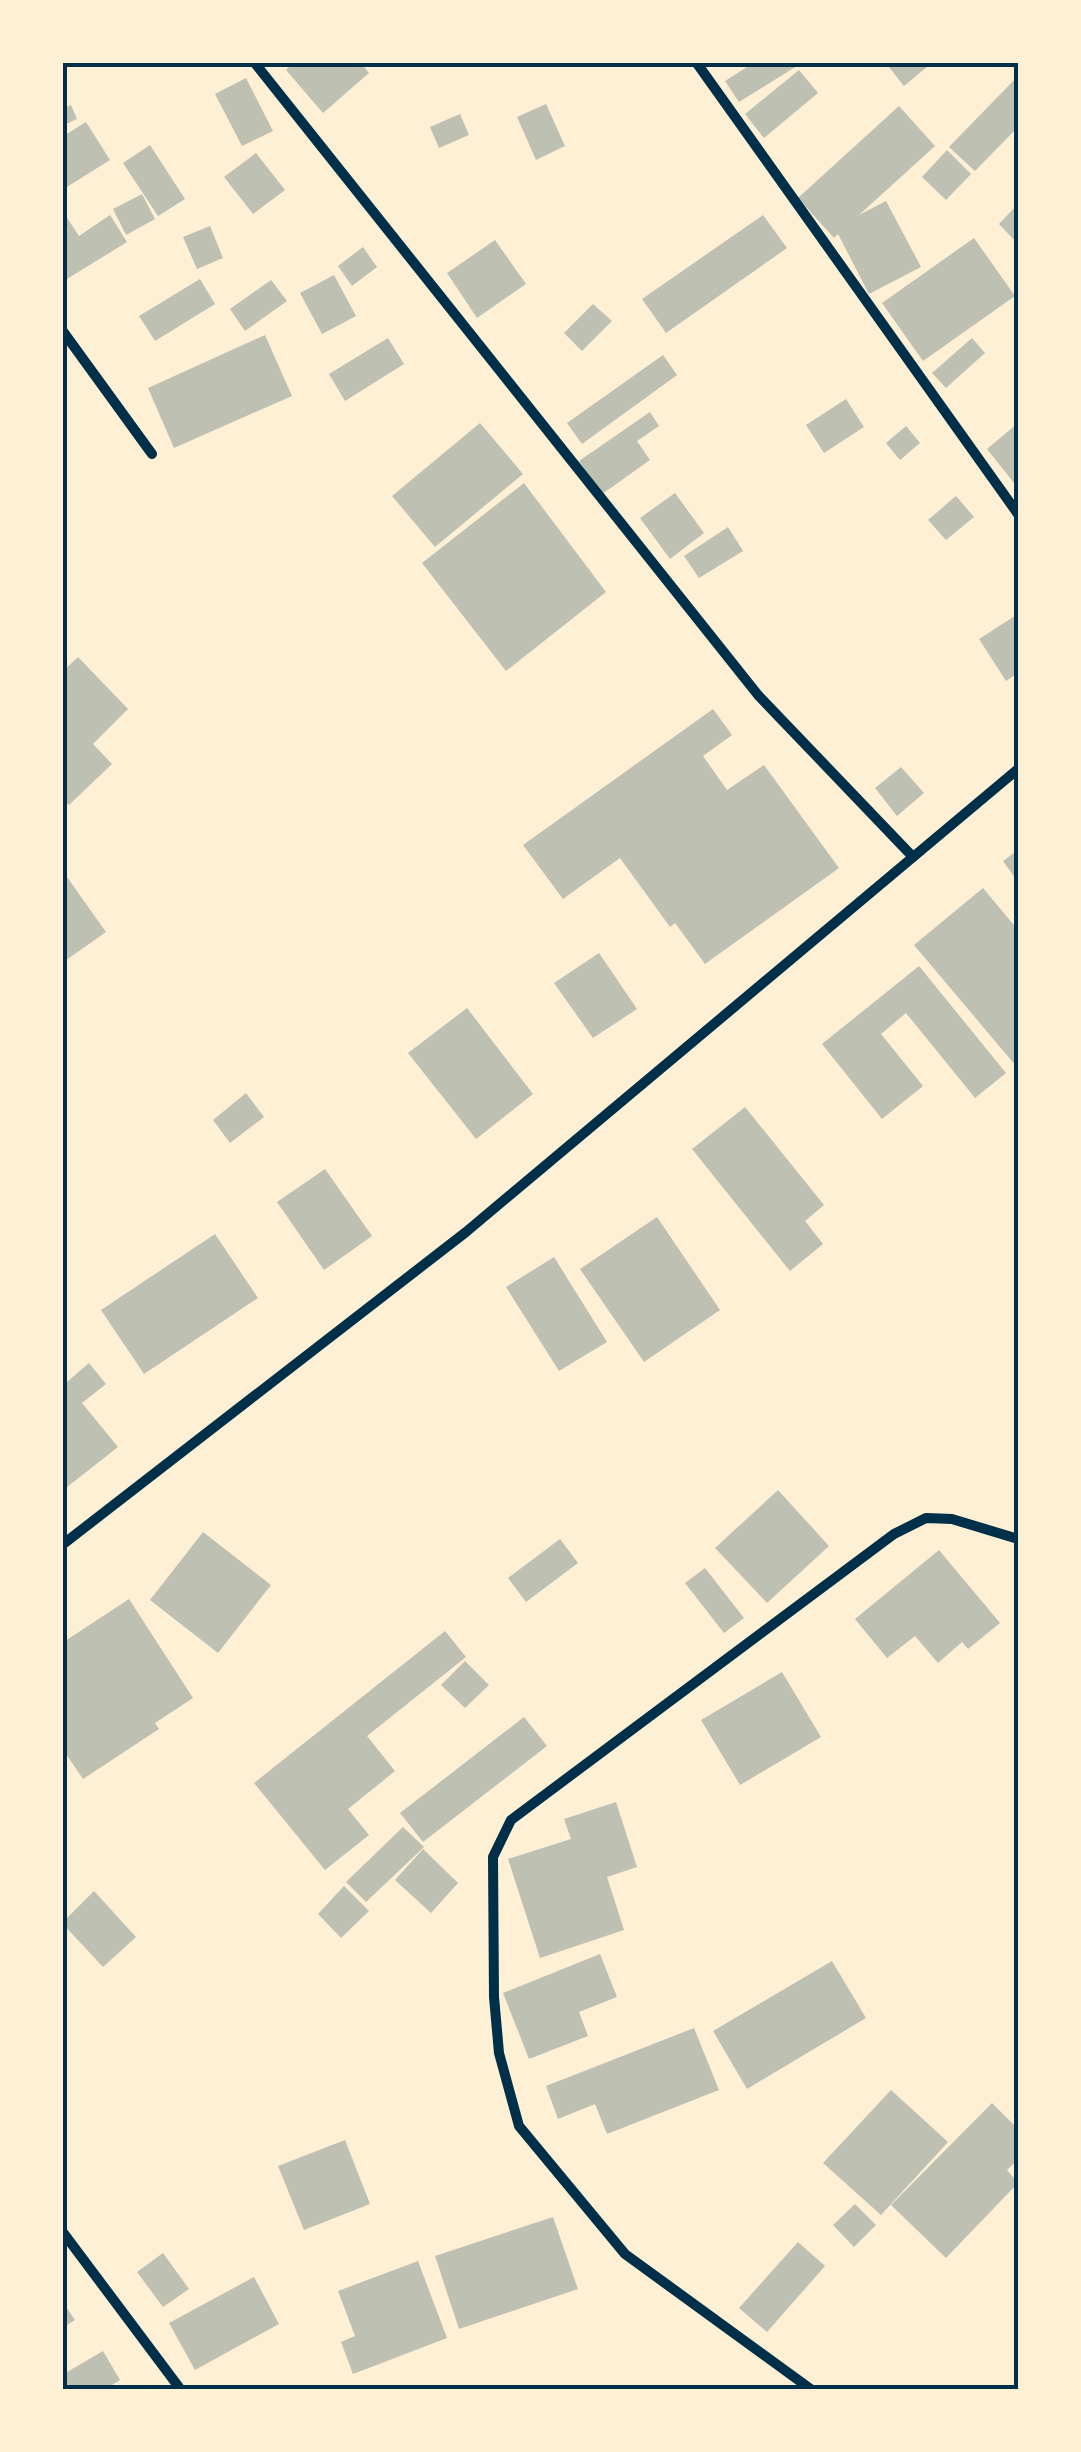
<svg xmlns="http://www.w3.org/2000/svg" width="1081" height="2452" viewBox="0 0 1081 2452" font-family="Commissioner,sans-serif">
	<rect width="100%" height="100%" fill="#fdf0d5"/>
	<!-- building -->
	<g fill="#bec0b2">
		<path d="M294,62H360L369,73L323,113L286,70Z"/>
		<path d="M755,62H795L797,66L739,102L725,81Z"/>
		<path d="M885,62H933L904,86Z"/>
		<path d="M799,70L818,93L764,138L745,114Z"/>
		<path d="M1018,76V127L975,171L949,147Z"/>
		<path d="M246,78L273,131L242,146L215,94Z"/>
		<path d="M546,104L565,146L536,160L517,117Z"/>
		<path d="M71,105L77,119L62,126V109Z"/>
		<path d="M899,106L935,146L859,215L886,201L921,267L869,294L838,234L834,238L798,198Z"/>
		<path d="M460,114L469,135L439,148L430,127Z"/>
		<path d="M86,122L110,160L62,190V137Z"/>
		<path d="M150,145L185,199L158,216L123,163Z"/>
		<path d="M947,150L971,174L946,200L922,177Z"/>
		<path d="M256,153L285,190L253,214L224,177Z"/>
		<path d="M142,194L155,219L126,235L113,209Z"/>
		<path d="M1018,204V244L999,224Z"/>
		<path d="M62,210L79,236L110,215L127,242L62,282Z"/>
		<path d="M763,215L787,248L666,333L642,299Z"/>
		<path d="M210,226L223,258L197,269L183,237Z"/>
		<path d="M974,238L1015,296L923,361L882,303Z"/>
		<path d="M495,240L526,284L477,318L447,273Z"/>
		<path d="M363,247L377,267L352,286L338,266Z"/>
		<path d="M334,275L356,316L322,334L300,293Z"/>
		<path d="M200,279L215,304L155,341L139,316Z"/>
		<path d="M271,280L287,301L245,331L230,309Z"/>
		<path d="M593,304L612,321L582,351L564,333Z"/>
		<path d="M265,335L292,396L174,448L148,388Z"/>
		<path d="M388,338L404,364L345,401L329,374Z"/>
		<path d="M972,338L985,353L946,388L932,373Z"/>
		<path d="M663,355L677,375L582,444L567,423Z"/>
		<path d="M846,399L864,427L824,453L806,425Z"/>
		<path d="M650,412L659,426L637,441L650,460L602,494L579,461Z"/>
		<path d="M480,423L523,474L435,547L392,496Z"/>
		<path d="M1018,423V488L987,449Z"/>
		<path d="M906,426L920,443L900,460L886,443Z"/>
		<path d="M524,483L606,592L506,671L422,563Z"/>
		<path d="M675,493L704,533L670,559L640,518Z"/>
		<path d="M956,496L974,517L946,540L928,520Z"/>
		<path d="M728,527L743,551L699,578L684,556Z"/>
		<path d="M1018,614V673L1006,681L979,639Z"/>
		<path d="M78,657L128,709L93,744L112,764L69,805L62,799V672Z"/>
		<path d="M713,709L732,735L703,756L727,790L764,765L839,868L705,964L675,923L670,927L620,858L563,899L523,845Z"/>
		<path d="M901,767L924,793L897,816L875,788Z"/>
		<path d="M1018,850V882L1003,861Z"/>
		<path d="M62,870L106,932L62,963Z"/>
		<path d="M983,888L1018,930V1064L1016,1066L914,945Z"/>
		<path d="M599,953L637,1009L593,1038L554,983Z"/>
		<path d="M919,966L1006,1073L975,1098L906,1013L881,1034L923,1086L882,1119L822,1044Z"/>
		<path d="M467,1008L533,1094L476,1139L408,1053Z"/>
		<path d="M246,1093L264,1117L230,1143L213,1120Z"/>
		<path d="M745,1107L824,1205L805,1221L823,1244L790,1271L692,1149Z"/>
		<path d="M325,1169L372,1236L324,1270L277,1202Z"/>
		<path d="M657,1217L720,1310L644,1362L580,1269Z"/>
		<path d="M215,1234L258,1298L144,1374L101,1310Z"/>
		<path d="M554,1257L607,1342L559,1371L506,1287Z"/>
		<path d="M89,1363L106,1384L82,1403L118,1447L62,1491V1377L67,1382Z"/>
		<path d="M778,1490L829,1546L767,1603L715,1548Z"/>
		<path d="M203,1532L271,1585L218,1653L150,1600Z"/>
		<path d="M560,1539L578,1563L526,1602L508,1578Z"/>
		<path d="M939,1550L1000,1623L968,1649L962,1642L938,1663L915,1636L887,1658L855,1619Z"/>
		<path d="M705,1568L744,1618L724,1633L685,1583Z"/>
		<path d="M129,1599L193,1698L155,1723L159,1729L83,1779L62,1748V1643Z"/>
		<path d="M445,1631L466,1657L367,1736L395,1771L348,1809L369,1835L325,1870L254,1783Z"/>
		<path d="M465,1661L489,1685L465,1708L441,1685Z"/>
		<path d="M782,1672L821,1737L740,1785L701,1720Z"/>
		<path d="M524,1717L547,1746L423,1842L400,1813Z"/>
		<path d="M616,1802L637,1867L607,1877L624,1930L540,1958L508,1859L571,1839L564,1819Z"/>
		<path d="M403,1827L424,1847L366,1902L346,1882Z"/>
		<path d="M423,1849L458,1883L431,1913L395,1880Z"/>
		<path d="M344,1886L369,1911L341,1938L318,1914Z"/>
		<path d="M94,1891L136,1937L103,1967L62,1923Z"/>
		<path d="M600,1954L617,1997L579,2012L588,2036L529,2059L503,1993Z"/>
		<path d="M832,1961L866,2018L747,2089L713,2031Z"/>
		<path d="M694,2028L719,2090L607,2134L595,2104L558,2119L546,2086Z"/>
		<path d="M891,2090L948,2142L881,2215L823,2163Z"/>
		<path d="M992,2103L1018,2129V2159L1007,2170L1018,2183L946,2258L891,2205Z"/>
		<path d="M345,2140L370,2204L304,2230L278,2166Z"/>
		<path d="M855,2204L876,2225L854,2247L833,2225Z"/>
		<path d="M553,2217L578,2289L459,2329L435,2256Z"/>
		<path d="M798,2242L825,2266L767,2332L739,2308Z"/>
		<path d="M163,2253L189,2289L163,2307L137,2272Z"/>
		<path d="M418,2261L447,2338L353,2374L341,2342L355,2336L338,2291Z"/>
		<path d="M254,2277L279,2324L195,2370L169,2323Z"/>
		<path d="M62,2301L75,2320L62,2328Z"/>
		<path d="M103,2351L120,2380L104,2390H62V2375Z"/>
	</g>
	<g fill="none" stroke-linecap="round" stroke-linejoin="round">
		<!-- minor -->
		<g stroke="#003049" stroke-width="10">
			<path d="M254,62L758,695L913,857"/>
			<path d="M696,62L1018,514"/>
			<path d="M62,330L152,454"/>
			<path d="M62,1545L466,1232L1018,769"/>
			<path d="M62,2231L181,2390"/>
			<path d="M812,2390L625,2254L519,2126L499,2053L494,1997L493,1857L511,1820L894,1534L926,1518L952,1519L1018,1539"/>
		</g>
	</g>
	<!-- border -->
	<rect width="1081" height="2452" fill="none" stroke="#fdf0d5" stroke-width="130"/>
	<rect x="65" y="65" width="951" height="2322" fill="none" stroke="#003049" stroke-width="4"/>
</svg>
